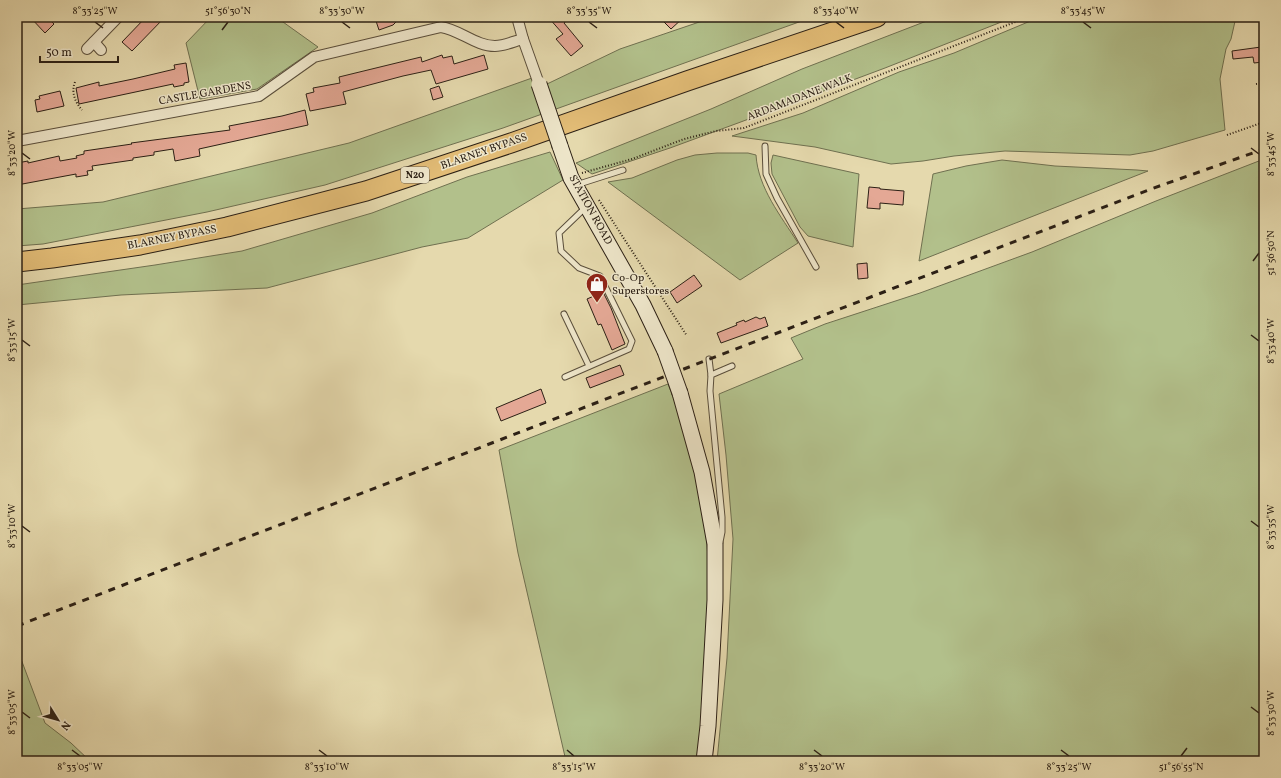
<svg xmlns="http://www.w3.org/2000/svg" width="1281" height="778" viewBox="0 0 1281 778" font-family="Vollkorn,serif">
	<rect width="100%" height="100%" fill="#e5d9ad"/>
	<filter id="stains"><feTurbulence type="fractalNoise" baseFrequency=".005" numOctaves="4"/><feColorMatrix values="0 0 0 0 .2 0 0 0 0 .09 0 0 0 0 .02 0 0 0 .5 -.17"/></filter>
	<radialGradient id="worn" r=".72"><stop offset=".6" stop-color="#630" stop-opacity="0"/><stop offset="1" stop-color="#630" stop-opacity=".3"/></radialGradient>
	<!-- green -->
	<g fill="#b2c08b" stroke="#6f7050">
		<path d="M211,17H276L318,47L257,89L200,99L186,43Z"/>
		<path d="M714,17H813L503,128L325,185L207,212L43,244L17,246V209L103,202L349,143L532,78L535,87L547,84L620,49Z"/>
		<path d="M937,17H1014L885,68L738,123L670,148L592,174L576,163L711,109L802,69Z"/>
		<path d="M1040,17H1208L1216,19L1217,17H1236L1231,39L1226,49L1220,79L1225,130L1153,151L1130,155L1005,151L954,156L923,161L891,164L815,147L732,136L803,113L899,72L954,53Z"/>
		<path d="M550,152L563,180L468,238L422,247L267,288L121,295L17,305V285L155,265L242,251L372,213L467,177Z"/>
		<path d="M717,153H748L756,155C758,188 781,216 798,243L740,280L608,182L632,178L677,160L695,155Z"/>
		<path d="M773,155L859,174L853,247L808,236L800,227L772,174L771,163Z"/>
		<path d="M1264,159V761H717L727,658L733,539L726,455L719,394L803,359L791,338L825,324L920,293L1032,252L1156,201Z"/>
		<path d="M1002,160L1055,166L1137,170L1148,171L919,261L933,174L966,166Z"/>
		<path d="M668,384L682,420L698,481L705,523L710,580L699,761H566L518,553L499,450Z"/>
		<path d="M21,659L45,723L71,743L90,761H17V661Z"/>
	</g>
	<!-- building -->
	<g fill="#e4a895" stroke="#2c2015">
		<path d="M30,17H47L54,24L45,33Z"/>
		<path d="M146,17H165L132,51L122,42Z"/>
		<path d="M390,17H401L393,25L379,30L376,21Z"/>
		<path d="M548,17H571L564,23L583,46L571,56L556,39L563,34Z"/>
		<path d="M659,17H684L671,29Z"/>
		<path d="M1261,47L1263,62L1254,63L1253,57L1233,59L1232,51Z"/>
		<path d="M442,55L443,58L452,56L454,64L484,55L488,69L436,84L431,70L403,76L343,92L346,104L310,111L306,94L314,92L313,88L340,83L339,77L421,57L422,62Z"/>
		<path d="M186,63L189,82L184,83V85L174,87L173,84L79,104L76,88L99,82V86L133,79L175,69L174,65Z"/>
		<path d="M439,86L443,97L433,100L430,89Z"/>
		<path d="M60,91L64,106L37,112L35,100L40,99L39,96Z"/>
		<path d="M305,110L308,125L199,149L200,156L175,161L173,149L154,152V155L133,158V160L92,166L93,170L87,171L88,175L76,177V174L17,185V163L28,161V163L59,156L60,161L77,158L76,156L84,154V151L132,144L131,143L230,130L229,126L282,116Z"/>
		<path d="M869,187L880,188V189L904,191L903,205L880,203V209L867,208Z"/>
		<path d="M867,263L868,278L858,279L857,264Z"/>
		<path d="M694,275L702,286L677,303L670,292Z"/>
		<path d="M603,292L611,308L625,344L612,350L601,324L598,325L587,299Z"/>
		<path d="M756,317L760,319L765,317L768,326L721,343L717,333L737,325L736,323L744,320L745,322Z"/>
		<path d="M620,365L624,375L590,388L586,378Z"/>
		<path d="M541,389L546,403L501,421L496,408Z"/>
	</g>
	<g fill="none" stroke-linecap="round" stroke-linejoin="round">
		<!-- lane casing -->
		<g stroke="#5a4e3b" stroke-width="7">
			<g id="lane">
				<path d="M765,146L766,174L777,198L816,267"/>
				<path d="M576,185L623,170"/>
				<path d="M564,314L589,366"/>
				<path d="M709,359L711,375"/>
				<path d="M565,377L629,349L632,341L600,276L579,268L561,251L559,233L586,207"/>
				<path d="M720,542L722,532V517L710,391L711,375L732,366"/>
			</g>
		</g>
		<!-- street casing -->
		<g stroke="#5a4e3b" stroke-width="12">
			<g id="street">
				<path d="M517,17L523,39L539,84"/>
				<path d="M94,42L101,50"/>
				<path d="M87,49L118,17"/>
				<path d="M17,141L259,96L314,57L441,27C460,30 476,46 495,46C504,46 515,41 523,39"/>
			</g>
		</g>
		<!-- secondary casing -->
		<g stroke="#2c2015" stroke-width="17">
			<g id="secondary">
				<path d="M560,146L571,178L643,305L665,351"/>
				<path d="M680,393L702,472L715,544V600L708,726L704,761"/>
			</g>
		</g>
		<!-- highway casing -->
		<g stroke="#2c2015" stroke-width="21">
			<path id="highway" d="M17,262L52,258L140,245L227,227L366,191L511,143L687,81L877,17"/>
		</g>
		<!-- path -->
		<g stroke="#2c2015" stroke-width="2" stroke-dasharray="1 2" stroke-linecap="butt">
			<path d="M75,82C71,92 75,102 82,110"/>
			<path d="M1256,84L1264,83"/>
			<path d="M1227,135L1264,122"/>
			<path d="M582,173L632,159L684,139L716,131L744,128L1028,17"/>
			<path d="M599,200L687,336"/>
		</g>
		<!-- lane -->
		<use href="#lane" stroke="#eee6ca" stroke-width="5"/>
		<!-- street -->
		<use href="#street" stroke="#eee6ca" stroke-width="10"/>
		<!-- secondary -->
		<use href="#secondary" stroke="#eee6ca" stroke-width="15"/>
		<!-- highway -->
		<use href="#highway" stroke="#e2bc76" stroke-width="19"/>
		<!-- rail -->
		<path stroke="#2c2015" stroke-width="3" stroke-dasharray="7 7" stroke-linecap="butt" d="M17,626L1151,189L1264,149"/>
		<!-- secondary-bridge casing -->
		<g stroke="#2c2015" stroke-width="17" stroke-linecap="butt">
			<g id="secondary-bridge">
				<path d="M539,84L560,146"/>
				<path d="M665,351L680,393"/>
			</g>
		</g>
		<!-- secondary-bridge -->
		<use href="#secondary-bridge" stroke="#eee6ca" stroke-width="15"/>
	</g>
	<!-- ticks -->
	<path fill="none" stroke="#2c2015" stroke-width="1.5" d="M95,22L103,28M342,22L350,28M589,22L597,28M836,22L844,28M1083,22L1091,28M222,30L228,22M1251,148L1259,154M22,153L30,159M1253,261L1259,253M1251,335L1259,341M22,340L30,346M1251,521L1259,527M22,526L30,532M1251,707L1259,713M22,712L30,718M72,750L80,756M319,750L327,756M567,750L574,756M814,750L822,756M1061,750L1069,756M1181,756L1187,748"/>
	<!-- icons -->
	<defs>
		<g id="shop-pin" transform="scale(1.15)"><path d="M0 17L-7.5 6A9.5 9.5 0 1 1 7.5 6Z" fill="#8f2418" stroke="#eee6ca"/><path d="M-5-2.5h2.3a2.7 3.5 0 0 1 5.4 0H5L5.5 6h-11ZM-1.5-2.5h3a1.5 2.3 0 0 0-3 0Z" fill="#fff"/></g>
	</defs>
	<g fill-rule="evenodd">
		<use href="#shop-pin" x="597" y="284"/>
	</g>
	<g text-anchor="middle" dominant-baseline="central" stroke-width="3" stroke-linejoin="round" paint-order="stroke">
		<!-- shield labels -->
		<rect fill="#eee6ca" stroke="#665b4b" stroke-width="1" x="401" y="167" width="28" height="16" rx="3"/>
		<g font-size="10" font-weight="bold" fill="#2c2015">
			<text x="415" y="175">N20</text>
		</g>
		<!-- street labels -->
		<g font-size="11" fill="#2c2015" stroke="#eee6ca">
			<text transform="translate(205 94) rotate(-10)">CASTLE GARDENS</text>
			<text transform="translate(800 98) rotate(-21)">ARDAMADANE WALK</text>
			<text transform="translate(484 152) rotate(-19)">BLARNEY BYPASS</text>
			<text transform="translate(590 210) rotate(61)">STATION ROAD</text>
			<text transform="translate(172 238) rotate(-11)">BLARNEY BYPASS</text>
		</g>
		<!-- poi labels -->
		<g font-size="11" fill="#2c2015" stroke="#eee6ca" text-anchor="start">
			<text x="612" y="278">Co-Op<tspan x="612" dy="13">Superstores</tspan></text>
		</g>
	</g>
	<!-- margin -->
	<rect width="1281" height="778" fill="none" stroke="#e5d9ad" stroke-width="44"/>
	<!-- north arrow -->
	<g transform="translate(58 720) rotate(127)" stroke="#eee6ca" stroke-width="3" paint-order="stroke">
	<path d="M0-3L7 15L0 10L-7 15Z" fill="#2c2015"/>
	<text y="-6" font-size="11" font-weight="bold" text-anchor="middle" fill="#2c2015">N</text>
	</g>
	<!-- scale -->
	<path d="M40 56v6h78v-6" fill="none" stroke="#2c2015" stroke-width="2"/>
	<text x="46" y="56" font-size="12" fill="#2c2015" stroke="#eee6ca" stroke-width="3" paint-order="stroke">50 m</text>
	<rect x="22" y="22" width="1237" height="734" fill="none" stroke="#2c2015" stroke-width="1.5"/>
	<g font-size="10" text-anchor="middle" fill="#2c2015">
		<text x="95" y="14">8°33'25"W</text>
		<text x="228" y="14">51°56'30"N</text>
		<text x="342" y="14">8°33'30"W</text>
		<text x="589" y="14">8°33'35"W</text>
		<text x="836" y="14">8°33'40"W</text>
		<text x="1083" y="14">8°33'45"W</text>
		<text transform="translate(11 153) rotate(-90)" y="4">8°33'20"W</text>
		<text transform="translate(1270 154) rotate(-90)" y="4">8°33'45"W</text>
		<text transform="translate(1270 253) rotate(-90)" y="4">51°56'50"N</text>
		<text transform="translate(11 340) rotate(-90)" y="4">8°33'15"W</text>
		<text transform="translate(1270 341) rotate(-90)" y="4">8°33'40"W</text>
		<text transform="translate(11 526) rotate(-90)" y="4">8°33'10"W</text>
		<text transform="translate(1270 527) rotate(-90)" y="4">8°33'35"W</text>
		<text transform="translate(11 712) rotate(-90)" y="4">8°33'05"W</text>
		<text transform="translate(1270 713) rotate(-90)" y="4">8°33'30"W</text>
		<text x="80" y="770">8°33'05"W</text>
		<text x="327" y="770">8°33'10"W</text>
		<text x="574" y="770">8°33'15"W</text>
		<text x="822" y="770">8°33'20"W</text>
		<text x="1069" y="770">8°33'25"W</text>
		<text x="1181" y="770">51°56'55"N</text>
	</g>
	<rect width="100%" height="100%" filter="url(#stains)"/>
	<rect width="100%" height="100%" fill="url(#worn)"/>
</svg>
